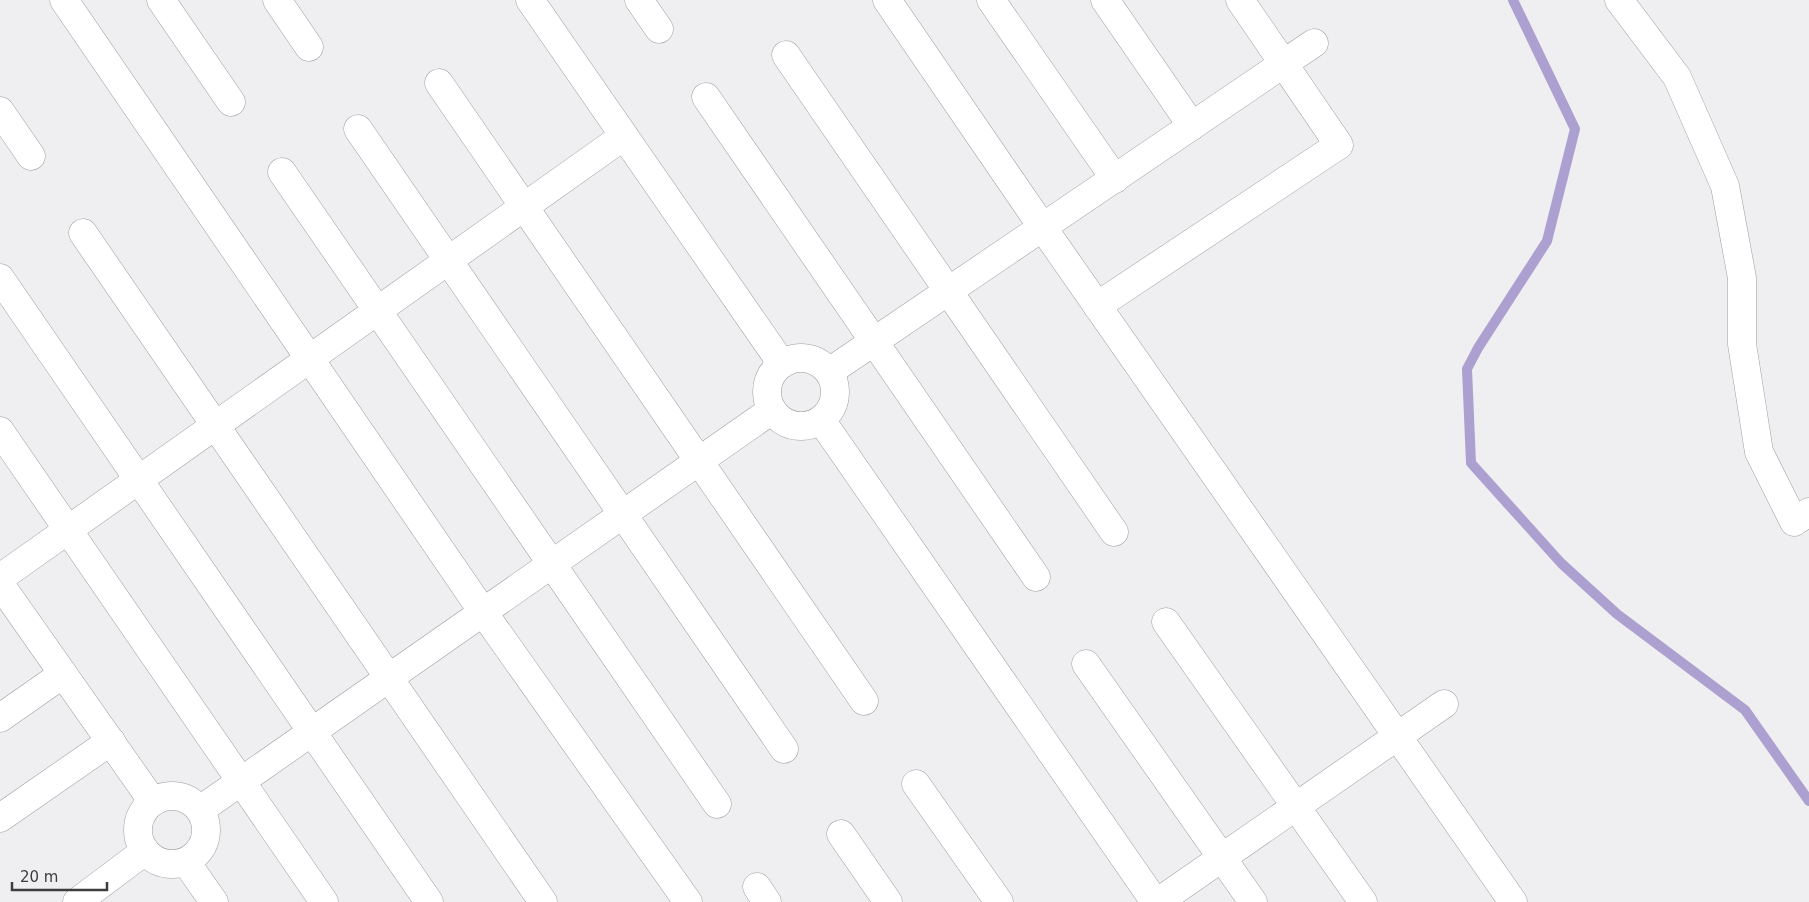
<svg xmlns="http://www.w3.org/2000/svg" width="1809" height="902" viewBox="0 0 1809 902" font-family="'DejaVu Sans',sans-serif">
	<rect width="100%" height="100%" fill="#efeff2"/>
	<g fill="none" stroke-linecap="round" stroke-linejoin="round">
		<!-- stream -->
		<path stroke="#aca0d0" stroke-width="10" d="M1513,0L1575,129L1547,241L1478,348L1467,369L1471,463L1561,563L1617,614L1745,710L1809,801"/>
		<!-- street casing -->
		<g stroke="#9e9ea1" stroke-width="29">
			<g id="street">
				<path d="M64,0L483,612L688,902"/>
				<path d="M161,0L231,102"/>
				<path d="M277,0L309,47"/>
				<path d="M530,0L782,364"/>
				<path d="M639,0L659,29"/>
				<path d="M887,0L1043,228L1513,902"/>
				<path d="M991,0L1115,179"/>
				<path d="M1105,0L1192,126"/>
				<path d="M1619,0L1677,77L1725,186L1742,278V344L1759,452L1794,522L1809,512"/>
				<path d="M786,55L1114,532"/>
				<path d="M439,83L864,701"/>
				<path d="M706,97L1036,577"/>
				<path d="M0,111L31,156"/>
				<path d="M358,129L784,749"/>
				<path d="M282,172L717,804"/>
				<path d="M83,233L543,902"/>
				<path d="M0,278L429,902"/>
				<path d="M1097,306L1339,145L1240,0"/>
				<circle cx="801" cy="392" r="34"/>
				<path d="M829,372L1314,43"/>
				<path d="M821,420L1155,902"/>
				<path d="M0,431L324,902"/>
				<path d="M0,578L624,136"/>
				<path d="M0,584L153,802"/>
				<path d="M1166,622L1363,902"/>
				<path d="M1086,664L1253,902"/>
				<path d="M0,718L63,674"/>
				<path d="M916,784L999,902"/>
				<circle cx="172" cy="830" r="34"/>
				<path d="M200,810L772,410"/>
				<path d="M0,818L111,741"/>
				<path d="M841,834L888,902"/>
				<path d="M186,862L214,902"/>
				<path d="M757,887L767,902"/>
				<path d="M77,902L145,851"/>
				<path d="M1158,902L1444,704"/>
			</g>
		</g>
		<!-- street -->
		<use href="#street" stroke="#fff" stroke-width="28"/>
	</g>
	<!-- scale -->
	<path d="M12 882v8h95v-8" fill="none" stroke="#3d3c3e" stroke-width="2.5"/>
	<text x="20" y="882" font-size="15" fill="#3d3c3e" stroke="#efeff2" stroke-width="4" paint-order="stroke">20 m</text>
</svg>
